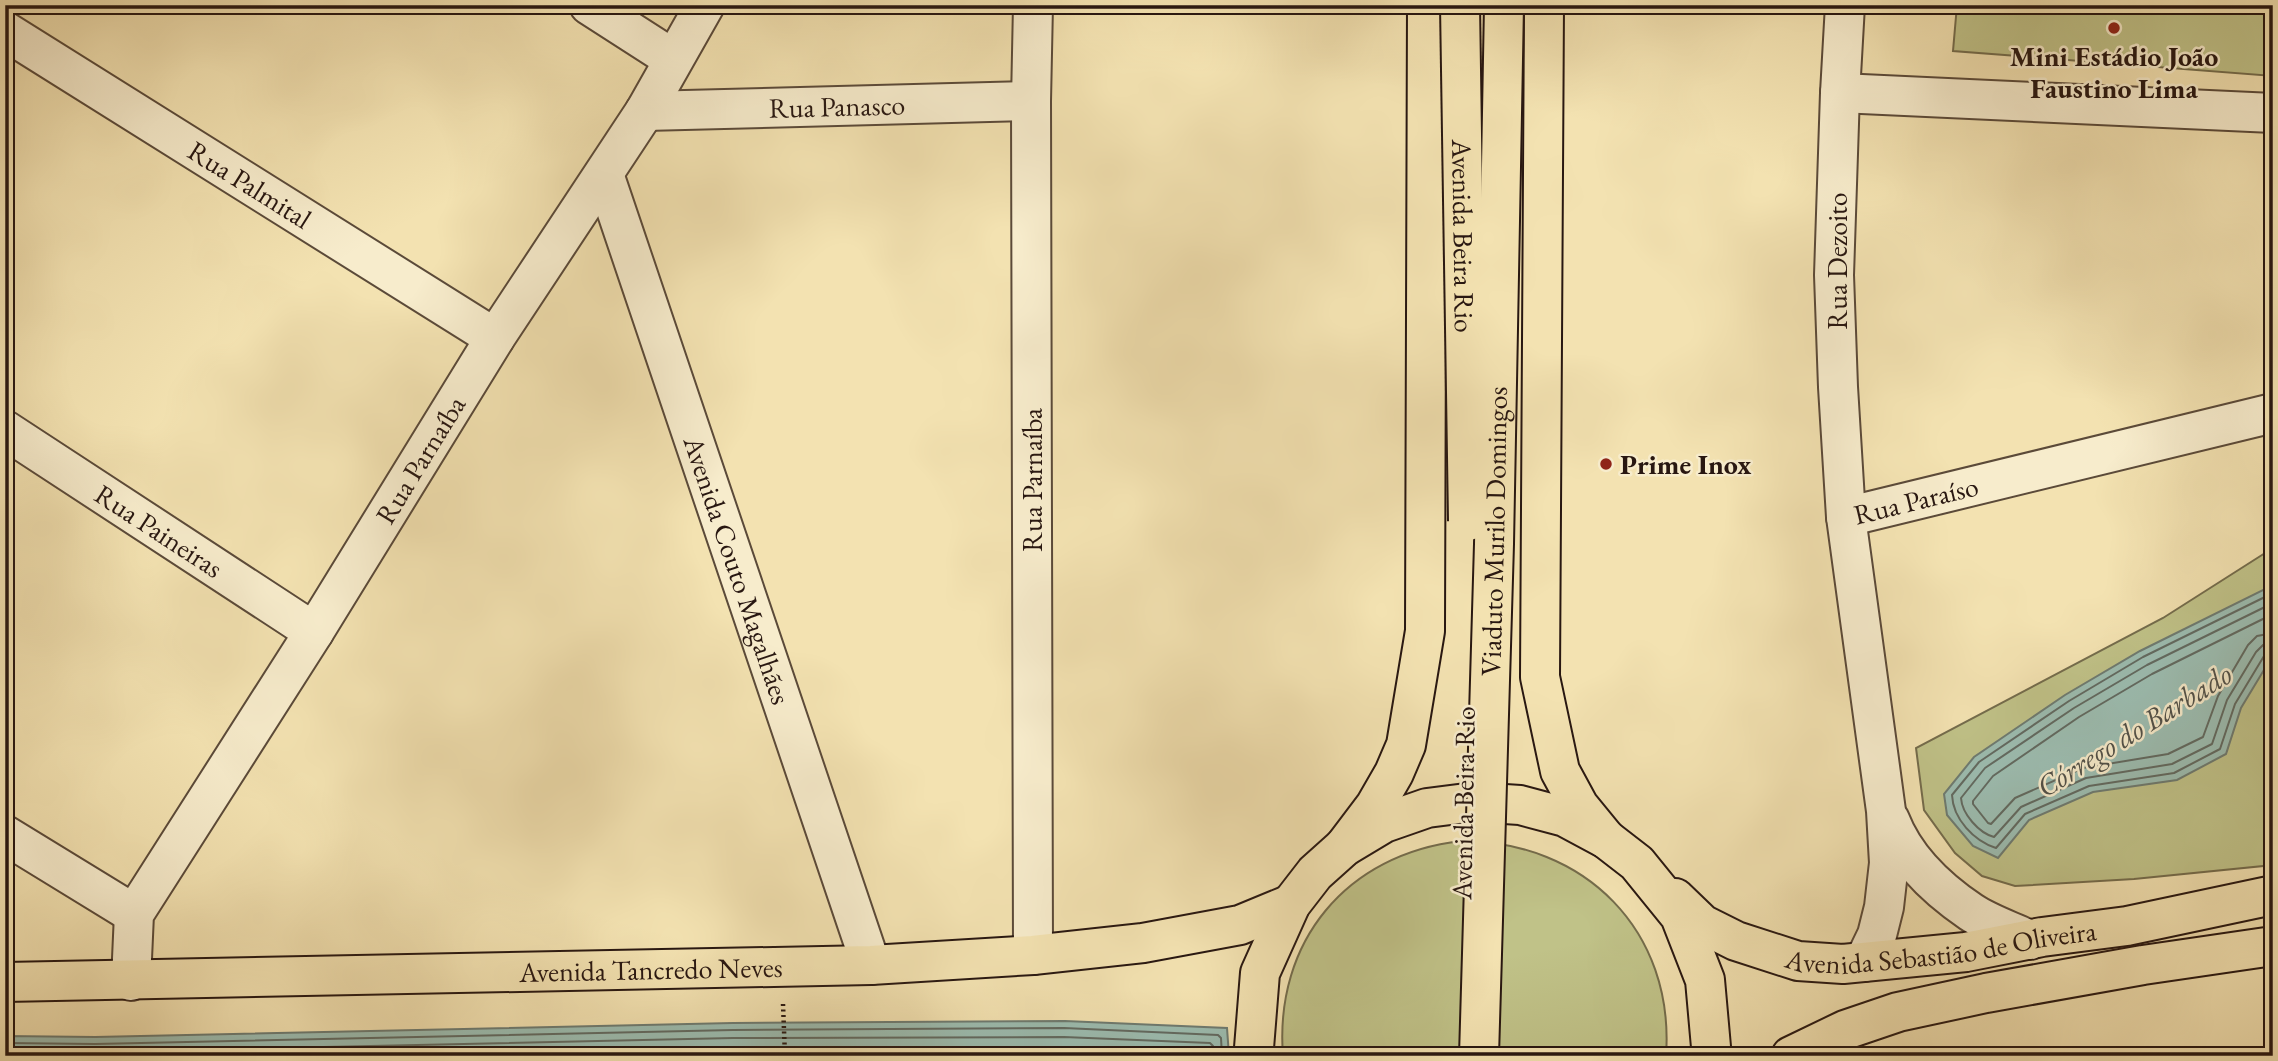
<svg xmlns="http://www.w3.org/2000/svg" width="2278" height="1061" viewBox="0 0 2278 1061" font-family="'EB Garamond',serif">
	<rect width="100%" height="100%" fill="#f3e2b1"/>
	<filter id="stains"><feTurbulence type="fractalNoise" baseFrequency=".00286" numOctaves="4"/><feColorMatrix values="0 0 0 0 .2 0 0 0 0 .09 0 0 0 0 .02 0 0 0 .5 -.17"/></filter>
	<radialGradient id="worn" r=".72"><stop offset=".6" stop-color="#630" stop-opacity="0"/><stop offset="1" stop-color="#630" stop-opacity=".3"/></radialGradient>
	<!-- green -->
	<g fill="#c0c288" stroke="#746c4c" stroke-width="2">
		<path d="M1957,5H2273V76L1953,51Z"/>
		<path d="M2273,548V865L2134,879L2015,886L1982,876L1955,853L1924,810L1916,748L2163,618Z"/>
		<path d="M1461,841C1585,841 1675,931 1666,1056H1283C1274,941 1347,854 1461,841Z"/>
	</g>
	<!-- water -->
	<g fill="#9cbdb1" stroke="#6e7b71" stroke-width="2">
		<path d="M2273,585V655L2241,708L2226,754L2177,780L2093,792L2029,820L1998,858L1973,846L1947,815L1944,794L1974,757L2065,695L2140,651Z"/>
		<path d="M1065,1021L1227,1028L1229,1056L949,1054L857,1056H5V1036L95,1037L733,1023Z"/>
	</g>
	<g fill="none" stroke-linecap="round" stroke-linejoin="round">
		<!-- shore -->
		<g stroke="#626a61" stroke-width="2">
			<path d="M2273,593L2143,657L2069,701L1979,762L1952,795C1953,819 1974,841 1996,848L2025,814L2089,786L2174,773L2220,749L2235,704L2264,656L2273,652"/>
			<path d="M2273,603L2147,665L2074,708L1985,768L1961,798C1962,814 1979,833 1994,837L2021,807L2086,778L2172,764L2212,744L2227,700L2256,652L2263,645L2273,643"/>
			<path d="M2273,614L2152,674L2079,717L1993,776L1973,801V804L1988,823L1991,824L2015,798L2083,768L2168,754L2203,737L2218,696L2248,645L2257,636L2273,633"/>
			<path d="M5,1043L95,1044L733,1030L1064,1028L1218,1035L1221,1038L1222,1056"/>
			<path d="M5,1052H95L733,1038L1064,1037L1210,1043L1213,1046L1214,1056"/>
			<path d="M417,1056C678,1050 939,1042 1200,1053L1203,1056"/>
		</g>
		<!-- minor casing -->
		<g stroke="#5b4a39" stroke-width="42">
			<g id="minor">
				<path d="M589,5L673,59"/>
				<path d="M1845,5L1840,93L1834,275L1838,387L1846,517L1886,811L1889,863L1884,907L1877,935L1864,962"/>
				<path id="s1" d="M5,31L495,338"/>
				<path d="M1840,93L2273,113"/>
				<path id="s2" d="M645,111L1031,101"/>
				<path id="s3" d="M604,174L871,965"/>
				<path id="s4" d="M5,430L314,632"/>
				<path id="s5" d="M1846,517L2273,413"/>
				<path d="M1890,820C1905,859 1937,889 1971,912C1989,924 2011,931 2030,940"/>
				<path d="M5,835L134,914"/>
				<path d="M1033,955L1031,101L1033,5"/>
				<path id="s6" d="M131,981L134,914L314,632L495,338L645,111L705,5"/>
			</g>
		</g>
		<!-- major casing -->
		<g stroke="#281711" stroke-width="42">
			<g id="major">
				<path d="M1544,5L1540,677L1560,771L1579,806L1606,839"/>
				<path d="M1344,847L1375,806L1394,773L1406,745L1425,631L1427,5"/>
				<path id="s7" d="M1675,898L1702,924L1736,941L1798,961L1843,964L1966,952L2042,937L2127,926L2273,895"/>
				<path id="s8" d="M5,982L871,965L1033,955L1143,943L1240,925L1291,904"/>
				<path d="M1256,1056L1254,1048L1260,973L1291,904L1315,873L1344,847L1384,823L1427,808L1474,802L1520,805L1565,817L1606,839L1637,863L1680,916L1705,980L1711,1047L1709,1056"/>
				<path d="M1791,1056L1845,1030L1898,1012L1986,993L2143,965L2273,946"/>
			</g>
		</g>
		<!-- path -->
		<path stroke="#281711" stroke-width="4.5" stroke-dasharray="2 3.5" stroke-linecap="butt" d="M783,1004L785,1056"/>
		<!-- minor -->
		<use href="#minor" stroke="#f7eccc" stroke-width="38"/>
		<!-- major -->
		<use href="#major" stroke="#f3e2b1" stroke-width="38"/>
		<!-- major-bridge casing -->
		<g stroke="#281711" stroke-width="42" stroke-linecap="butt">
			<g id="major-bridge">
				<path id="s9" d="M1460,5L1468,521"/>
				<path id="s10" d="M1479,1056L1494,544L1504,5"/>
			</g>
		</g>
		<!-- major-bridge -->
		<use href="#major-bridge" stroke="#f3e2b1" stroke-width="38"/>
	</g>
	<!-- markers -->
	<g fill="#8f2418" stroke="#f7eccc" stroke-width="2.5">
		<circle cx="2114" cy="28" r="7"/>
		<circle cx="1606" cy="464" r="7"/>
	</g>
	<g text-anchor="middle" dominant-baseline="central" stroke-width="5" stroke-linejoin="round" paint-order="stroke">
		<!-- poi labels -->
		<g font-size="28" font-weight="bold" fill="#281711" stroke="#f7eccc">
			<text x="2114" y="56">Mini Estádio João<tspan x="2114" dy="32">Faustino Lima</tspan></text>
			<text x="1620" y="464" text-anchor="start">Prime Inox</text>
		</g>
		<!-- street labels -->
		<g font-size="28" fill="#281711" stroke="#f7eccc">
			<text stroke="none"><textPath href="#s2" startOffset="192">Rua Panasco</textPath></text>
			<text stroke="none"><textPath href="#s1" startOffset="289">Rua Palmital</textPath></text>
			<text stroke="none"><textPath href="#s9" startOffset="231">Avenida Beira Rio</textPath></text>
			<text transform="translate(1837 261) rotate(-90)">Rua Dezoito</text>
			<text stroke="none"><textPath href="#s6" startOffset="604">Rua Parnaíba</textPath></text>
			<text transform="translate(1032 480) rotate(-90)">Rua Parnaíba</text>
			<text stroke="none"><textPath href="#s5" startOffset="72">Rua Paraíso</textPath></text>
			<text stroke="none"><textPath href="#s4" startOffset="184">Rua Paineiras</textPath></text>
			<text stroke="none"><textPath href="#s10" startOffset="525">Viaduto Murilo Domingos</textPath></text>
			<text stroke="none"><textPath href="#s3" startOffset="418">Avenida Couto Magalhães</textPath></text>
			<text transform="translate(1463 803) rotate(-89)">Avenida Beira Rio</text>
			<text stroke="none"><textPath href="#s7" startOffset="285">Avenida Sebastião de Oliveira</textPath></text>
			<text stroke="none"><textPath href="#s8" startOffset="646">Avenida Tancredo Neves</textPath></text>
		</g>
		<!-- water labels -->
		<g font-size="30" font-style="italic" fill="#515149" stroke="#f7eccc">
			<text transform="translate(2134 730) rotate(-32)">Córrego do Barbado</text>
		</g>
	</g>
	<!-- margin -->
	<rect width="2278" height="1061" fill="none" stroke="#f3e2b1" stroke-width="28"/>
	<rect x="7" y="7" width="2264" height="1047" fill="none" stroke="#281711" stroke-width="3.5"/>
	<rect x="14" y="14" width="2250" height="1033" fill="none" stroke="#281711" stroke-width="2"/>
	<rect width="100%" height="100%" filter="url(#stains)"/>
	<rect width="100%" height="100%" fill="url(#worn)"/>
</svg>
